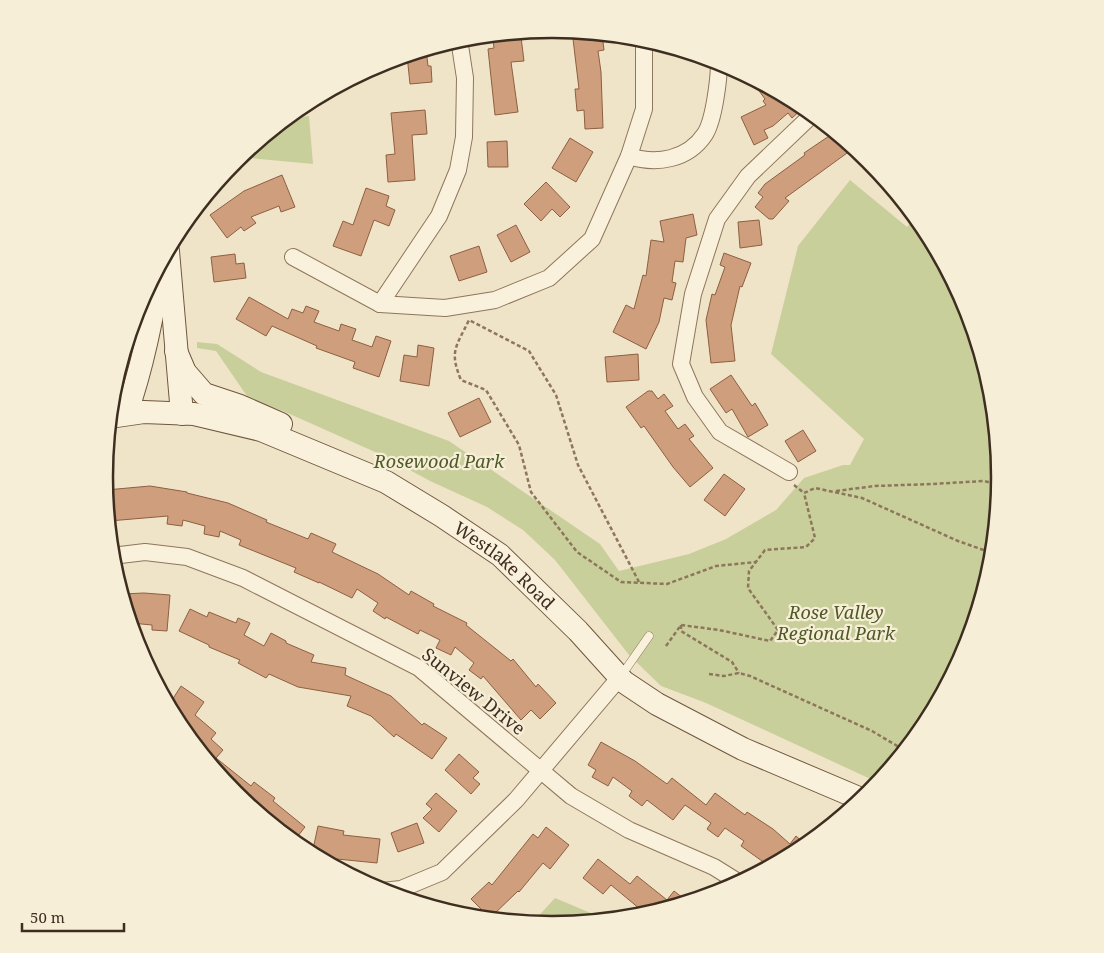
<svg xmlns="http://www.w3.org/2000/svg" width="1104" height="953" viewBox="0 0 1104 953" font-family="'Noto Serif',serif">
	<rect width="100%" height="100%" fill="#f0e4c8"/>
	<!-- green -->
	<g fill="#c9cf9b">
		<path d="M309,116L313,164L239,157L287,118Z"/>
		<path d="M850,180L907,227L916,217L924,228L966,305L991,389L1000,477L991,564L966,648L924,725L877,782L706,703L661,686L629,655L555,560L523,530L487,507L430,481L384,456L283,411L249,399L216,351L197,348V342L217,344L261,372L449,441L600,544L619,571L689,554L726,539L776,510L804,478L843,465H850L864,439L771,354L798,246Z"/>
		<path d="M555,898L598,916L604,919L552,924L533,922Z"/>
	</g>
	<!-- building -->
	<g fill="#cf9f7d" stroke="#8d5f41">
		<path d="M586,32L602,34L604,50L598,51L601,72L603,128L585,129L584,110L577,111L575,89H579L573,39L587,37Z"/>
		<path d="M521,37L524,61L511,62L518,112L495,115L488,49L494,48L493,40Z"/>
		<path d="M426,49L428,66H431L432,82L410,84L407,55Z"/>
		<path d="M749,77L795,101L802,109L792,118L788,113L773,126L764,130L768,138L754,145L741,117L766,105L763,101L765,99Z"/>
		<path d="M425,110L427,134L412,135L415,180L388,182L386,155L395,154L391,113Z"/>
		<path d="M835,132L854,148L785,198L789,201L773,219H769L755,207L763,197L758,193L765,184L805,155L804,153Z"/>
		<path d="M570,138L593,152L576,182L552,168Z"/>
		<path d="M507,141L508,167H488L487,142Z"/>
		<path d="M282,175L295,207L281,212L279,206L251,217L256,223L244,231L241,227L227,238L210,215L244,191Z"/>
		<path d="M546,182L570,207L560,217L552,209L541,221L524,204Z"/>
		<path d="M366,188L389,196L386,206L395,210L389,226L374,220L361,256L333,246L343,221L353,225Z"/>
		<path d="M693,214L697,235L686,238L683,262L675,261L672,282L676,283L672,300L664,298L659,322L646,349L613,332L626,305L634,309L643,275L646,276L651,240L664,242L660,221Z"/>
		<path d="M759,220L762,245L740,248L738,222Z"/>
		<path d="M516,225L530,252L511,262L497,235Z"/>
		<path d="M479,246L487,272L459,281L450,256Z"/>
		<path d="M724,253L751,263L742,287L740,286L731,325L735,361L711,363L706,320L712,294L715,295L725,267L720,265Z"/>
		<path d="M235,254L236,264L244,263L246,278L214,282L211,257Z"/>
		<path d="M249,297L288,319L292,309L303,313L306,306L319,311L314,322L339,331L341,324L356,329L352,340L372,347L376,336L391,341L379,377L353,368L355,362L316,348L317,346L272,326L266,336L236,319Z"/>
		<path d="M418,345L434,348L429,386L400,381L404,355L417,357Z"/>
		<path d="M638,354L639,380L607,382L605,357Z"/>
		<path d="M731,375L752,406L755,403L768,425L748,437L732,409L726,413L710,389Z"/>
		<path d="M648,391H652L658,399L664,394L673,406L665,411L678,429L685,424L694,436L689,439L713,468L690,487L673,467L644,426L641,428L626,407Z"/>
		<path d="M479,398L491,422L460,437L448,413Z"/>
		<path d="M803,430L816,451L798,462L785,441Z"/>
		<path d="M724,474L745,489L725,516L704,500Z"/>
		<path d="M150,486L187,492V493L228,503L267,520L266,522L308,539L311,533L336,544L332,552L378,574L409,595L411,591L434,604L433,606L467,623L466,625L511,661L513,659L536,687L538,684L556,703L540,719L531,710L521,720L483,676L481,679L469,670L474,663L455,647L451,655L436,648L440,640L420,630L418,634L386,617L385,619L373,611L378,603L357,589L352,598L319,582V583L294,572L296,568L239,545L241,540L220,531L219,537L204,534L205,526L183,520L182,526L167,524L168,516L109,521L106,490Z"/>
		<path d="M144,593L170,595L167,631L152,630V625L131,623L122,594Z"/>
		<path d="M190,609L207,617L209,612L236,623L238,618L250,623L244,635L264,646L271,633L286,641V643L314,655L311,662L346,668L345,675L391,696L422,725L424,723L447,738L432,759L396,734L394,737L371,716L347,706L351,696L298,687L269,674L266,678L238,663L240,660L209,647V645L179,631Z"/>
		<path d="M181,686L204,702L195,715L216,733L211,739L223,750L216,758L251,786L254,782L275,798L273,801L305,827L294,841L235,793L180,725L169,705Z"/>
		<path d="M601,742L635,761L667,784L672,778L706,805L715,793L745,815L747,812L773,829L790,844L796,836L806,845L769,866L741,846L744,841L725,828L718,837L707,829L711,823L685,805L673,820L647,800L642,806L629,796L632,791L613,777L608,786L592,777L596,770L588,765Z"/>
		<path d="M459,754L479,772L473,778L480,784L471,794L445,770Z"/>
		<path d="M436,793L457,811L439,832L423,818L432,809L426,804Z"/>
		<path d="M417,823L424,843L398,852L391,833Z"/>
		<path d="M318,826L344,831L343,835L380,839L377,863L337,859V860L312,854Z"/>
		<path d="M546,827L569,845L550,869L543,863L519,892L518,891L490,918L471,899L489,882L492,885L533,834L538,838Z"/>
		<path d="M598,859L630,884L637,876L667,900L674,891L687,901L646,914L611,885L603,894L583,878Z"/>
	</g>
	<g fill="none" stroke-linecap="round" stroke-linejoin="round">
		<!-- lane casing -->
		<g stroke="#8d765c" stroke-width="9">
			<path id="lane" d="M621,676L649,636"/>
		</g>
		<!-- street casing -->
		<g stroke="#8d765c" stroke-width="18">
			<g id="street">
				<path d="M629,156C656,165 688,160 705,134C714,120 719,79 719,62"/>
				<path d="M293,257L380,304L445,308L495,300L549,278L592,239L629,156L644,109V39"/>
				<path d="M380,304L439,216L458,170L464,137L465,78L459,39"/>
				<path d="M789,472L720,432L695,397L681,364L693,294L717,219L748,176L813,114"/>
				<path d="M112,556L145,552L187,557L243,578L419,668L571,796L629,830L714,867L738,882"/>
				<path d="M382,891L401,889L442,872L516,800L620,677"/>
			</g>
		</g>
		<!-- secondary casing -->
		<g stroke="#6f573f" stroke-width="24">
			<g id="secondary">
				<path d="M168,251L182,414"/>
				<path d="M176,351L185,372L204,394L240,406L281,424"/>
				<path d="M126,414C143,366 152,317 161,267"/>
				<path id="s1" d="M110,417L144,412L194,414L261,430L386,482L442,516L500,555L578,631L624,682L657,704L743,749L861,799"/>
			</g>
		</g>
		<!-- path -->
		<g stroke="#8d765c" stroke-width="2.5" stroke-dasharray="4 2.5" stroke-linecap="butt">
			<path d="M794,485L804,493L815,488L862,498L958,541L992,553"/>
			<path d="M836,491L875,486L932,484L984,481L999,485"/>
			<path d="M639,582L578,465L556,395L529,351L469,320C456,347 449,351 461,380L486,390L519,445L531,492L577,552L621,582L667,584L716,566L756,562"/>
			<path d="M681,625V631L732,662L739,673"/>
			<path d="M666,646L681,625L719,630L770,641L778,630L748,588L749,571L765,550L806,547L815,538L804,493"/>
			<path d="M709,674L724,676L739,673L750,676L872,731L904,750"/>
		</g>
		<!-- lane -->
		<use href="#lane" stroke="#faf1dc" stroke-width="8"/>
		<!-- street -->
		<use href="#street" stroke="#faf1dc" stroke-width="16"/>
		<!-- secondary -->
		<use href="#secondary" stroke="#faf1dc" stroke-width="22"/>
	</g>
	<g text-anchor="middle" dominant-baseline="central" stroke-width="4.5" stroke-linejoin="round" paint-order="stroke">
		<!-- park labels -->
		<g font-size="18" font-style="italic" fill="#4d5a26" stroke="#f7eed8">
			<text x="439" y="461">Rosewood Park</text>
			<text x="836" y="612">Rose Valley<tspan x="836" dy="21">Regional Park</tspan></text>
		</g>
		<!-- street labels -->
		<g font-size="18" fill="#3d2e20" stroke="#f7eed8">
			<text stroke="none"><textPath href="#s1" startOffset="434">Westlake Road</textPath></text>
			<text transform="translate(474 691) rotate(39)">Sunview Drive</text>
		</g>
	</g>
	<!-- crop -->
	<path d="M0 0H1104V953H0ZM113 477a439 439 0 1 1 878 0a439 439 0 1 1-878 0Z" fill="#f7eed8" fill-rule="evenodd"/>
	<path fill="none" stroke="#3d2e20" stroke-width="2.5" d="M113 477a439 439 0 1 1 878 0a439 439 0 1 1-878 0Z"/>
	<!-- scale -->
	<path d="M22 923v8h102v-8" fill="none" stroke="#3d2e20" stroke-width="2.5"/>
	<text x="30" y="923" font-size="15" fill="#3d2e20" stroke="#f7eed8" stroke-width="4" paint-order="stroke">50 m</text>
</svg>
